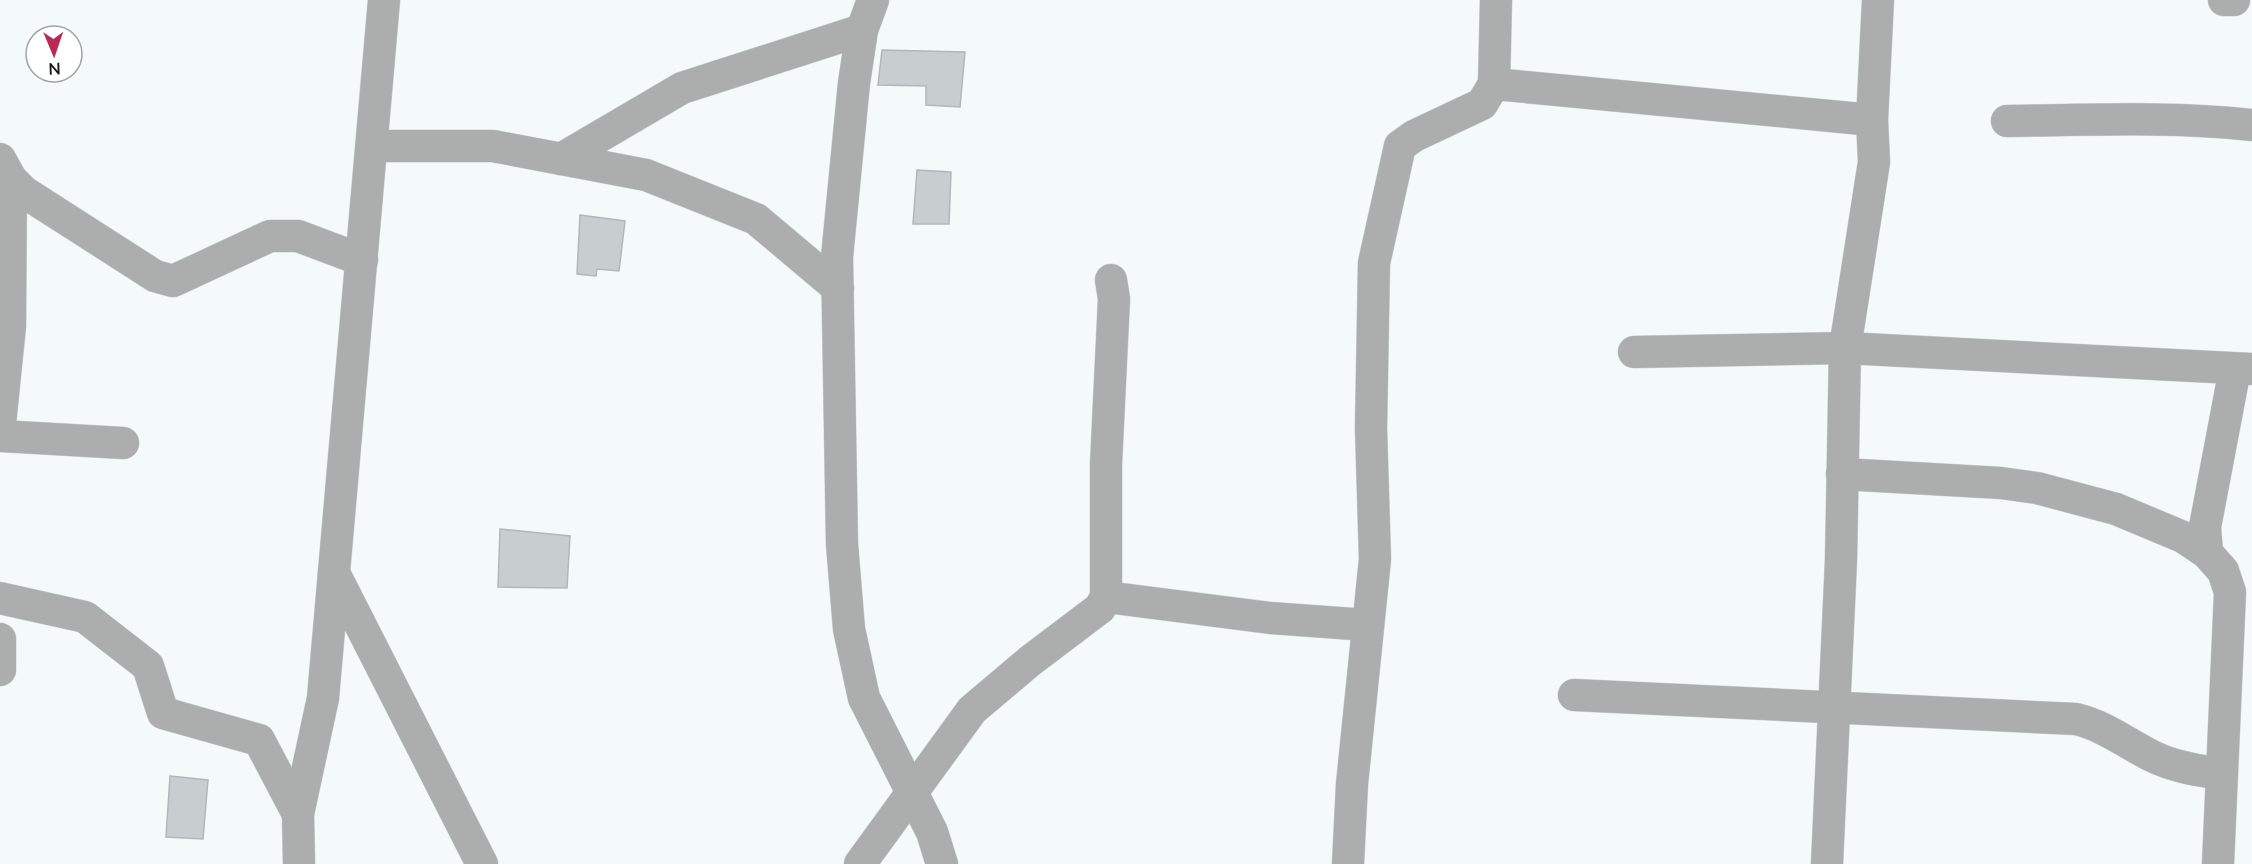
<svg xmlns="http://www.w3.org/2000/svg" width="2252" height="864" viewBox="0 0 2252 864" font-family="Lato,sans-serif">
	<rect width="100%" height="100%" fill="#f4fafa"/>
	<!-- building -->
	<g fill="#c8cdd0" stroke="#b2b7ba" stroke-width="1.5">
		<path d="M882,50L965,52L960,107L926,105V86L878,85Z"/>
		<path d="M917,170L951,172L949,224H913Z"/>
		<path d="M580,215L625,221L619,271L597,269L596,276L577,274Z"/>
		<path d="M500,529L570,536L567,588L498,587Z"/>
		<path d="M170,776L208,780L203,839L166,837Z"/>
	</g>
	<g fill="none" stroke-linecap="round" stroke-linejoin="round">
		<!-- minor casing -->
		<g stroke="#d0d6d6" stroke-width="33">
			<g id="minor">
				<path d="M873,0L862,30L854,83L837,257L842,544L849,629L864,698L932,832L942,864"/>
				<path d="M2224,0H2234"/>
				<path d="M1494,84L1872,120"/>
				<path d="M2007,121C2089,120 2171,116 2252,125"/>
				<path d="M373,146H493L646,175L756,219L838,288"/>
				<path d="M0,159L11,179L24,192L155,276L173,281L270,236H298L362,260"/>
				<path d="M561,159L682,88L862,30"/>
				<path d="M1634,352L1845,348L2252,369"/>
				<path d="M0,424L10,326L11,179"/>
				<path d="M0,436L123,443"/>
				<path d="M1842,474L2001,483L2037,488L2116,509L2183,537L2207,553L2223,571L2230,592L2218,864"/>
				<path d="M2207,553L2205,527L2235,369"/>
				<path d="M334,573L482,864"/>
				<path d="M1106,597L1270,618L1367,625"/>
				<path d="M0,598L85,617L148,666L163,713L259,740L298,814"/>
				<path d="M0,639V670"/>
				<path d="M1574,695L2076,719C2105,726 2126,743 2152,756C2174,767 2197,770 2221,774"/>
				<path d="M299,864L298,814L323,698L384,0"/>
				<path d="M860,864L972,710L1030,661L1100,608L1106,597V464L1114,299L1111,280"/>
				<path d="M1348,864L1352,784L1375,559L1371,428L1374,263L1400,146L1414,136L1482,104L1494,84L1496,0"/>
				<path d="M1827,864L1841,560L1845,348L1874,162L1872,120L1878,0"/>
			</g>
		</g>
		<!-- minor -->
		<use href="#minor" stroke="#acaead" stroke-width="32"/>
	</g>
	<!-- north arrow -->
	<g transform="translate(54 54) rotate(178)"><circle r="28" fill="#ffffff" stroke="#a1a2a2" stroke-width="1.5"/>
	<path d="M0-4.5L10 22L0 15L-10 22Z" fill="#b82954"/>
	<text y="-9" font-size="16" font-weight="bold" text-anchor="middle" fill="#151717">N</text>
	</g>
</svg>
